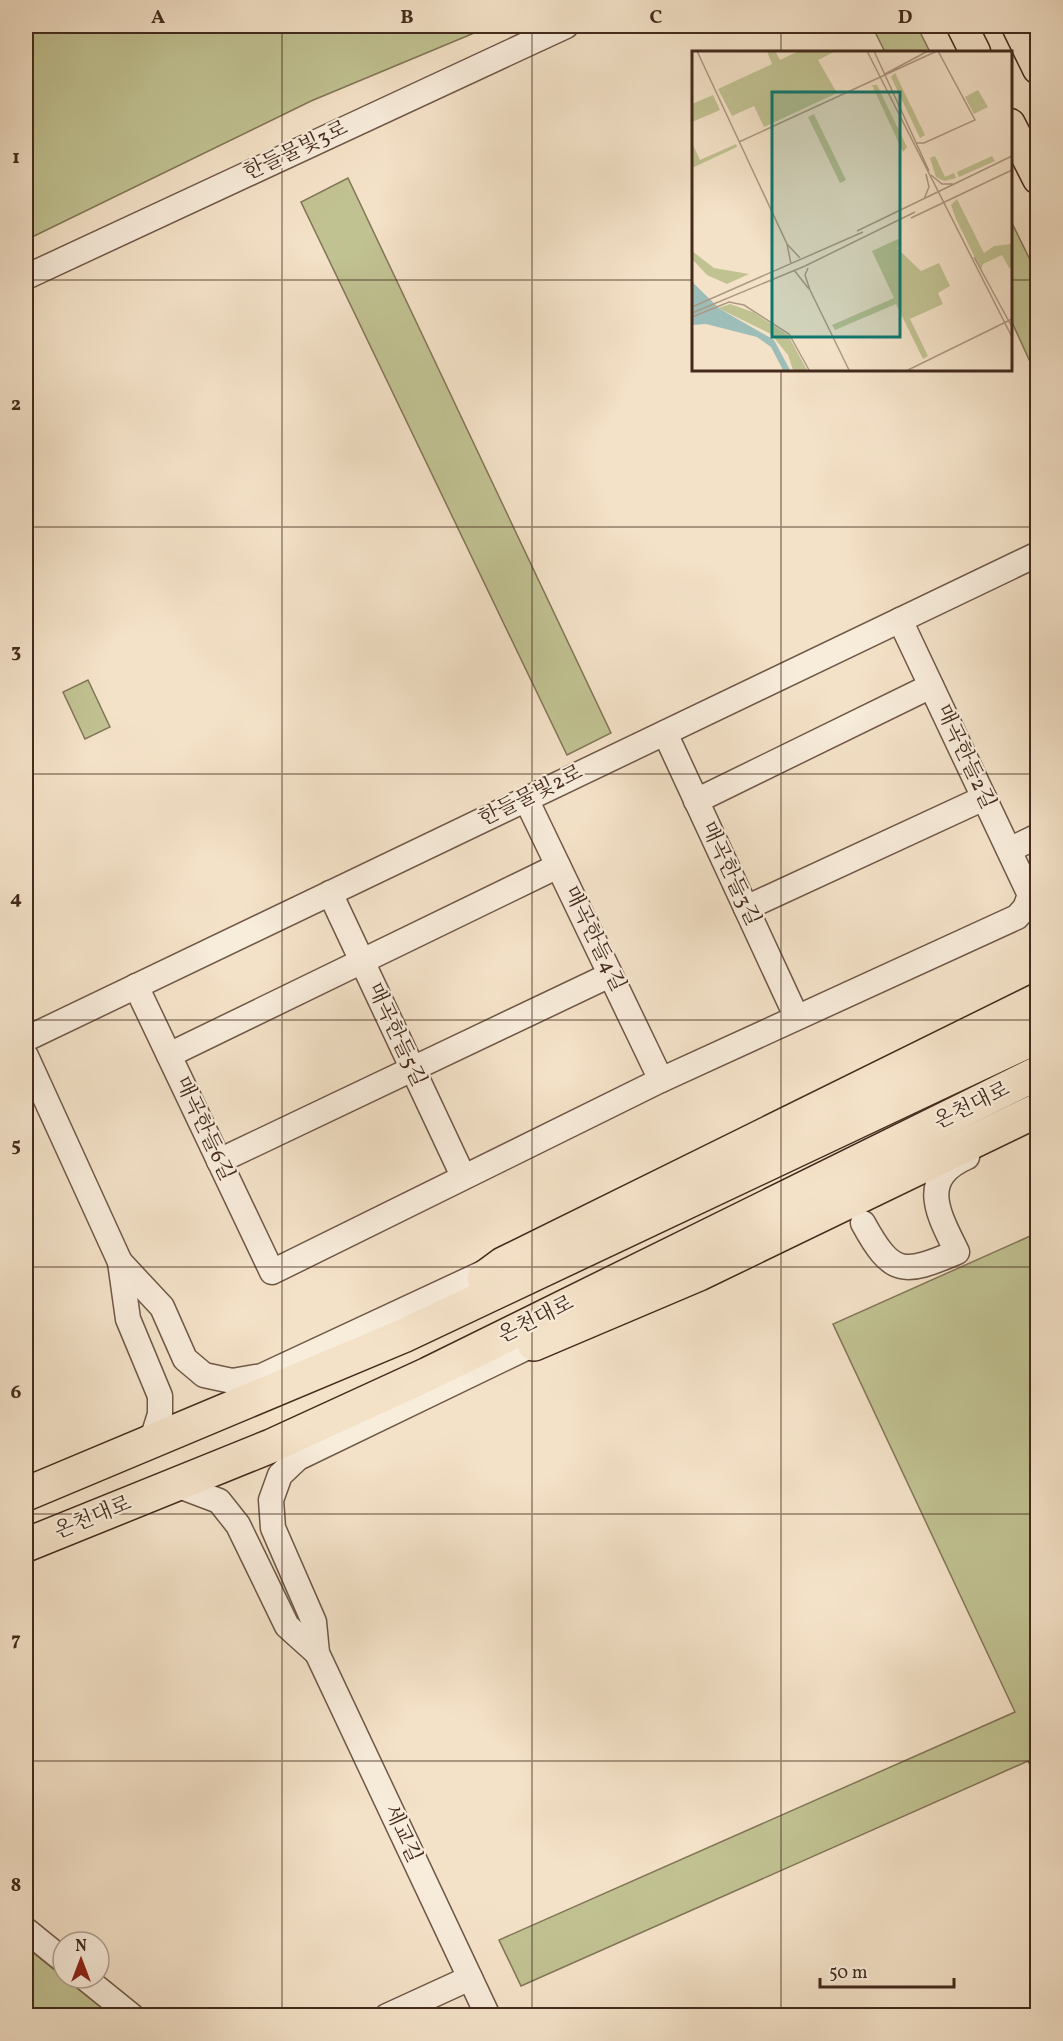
<svg xmlns="http://www.w3.org/2000/svg" width="1063" height="2041" viewBox="0 0 1063 2041" font-family="Vollkorn,'Noto Serif KR',serif">
	<rect width="100%" height="100%" fill="#f4e2c8"/>
	<filter id="stains"><feTurbulence type="fractalNoise" baseFrequency=".00333" numOctaves="4"/><feColorMatrix values="0 0 0 0 .2 0 0 0 0 .09 0 0 0 0 .02 0 0 0 .5 -.17"/></filter>
	<radialGradient id="worn" r=".72"><stop offset=".6" stop-color="#630" stop-opacity="0"/><stop offset="1" stop-color="#630" stop-opacity=".3"/></radialGradient>
	<!-- green -->
	<g fill="#c1c292" stroke="#827657" stroke-width="1.5">
		<path d="M26,26H491L311,101L26,240Z"/>
		<path d="M872,26H917L930,52H885Z"/>
		<path d="M348,178L611,733L567,755L301,202Z"/>
		<path d="M1010,219L1037,274V377L1011,320Z"/>
		<path d="M88,680L110,727L85,739L63,692Z"/>
		<path d="M1037,1233V1780L1028,1761L521,1986L499,1940L1015,1712L833,1324Z"/>
		<path d="M26,1947L111,2015H26Z"/>
	</g>
	<g fill="none" stroke-linecap="round" stroke-linejoin="round">
		<!-- minor casing -->
		<g stroke="#6f5847" stroke-width="27">
			<g id="minor">
				<path d="M26,277L566,26"/>
				<path d="M665,733L796,1016"/>
				<path d="M526,799L661,1080"/>
				<path d="M696,801L931,686"/>
				<path d="M1009,850L1038,836"/>
				<path d="M330,893L463,1176"/>
				<path d="M746,908L984,798"/>
				<path d="M136,986L272,1272L661,1080L1017,917L1025,908L1030,895L900,620"/>
				<path d="M26,1039L1038,554"/>
				<path d="M169,1055L558,866"/>
				<path d="M26,1056L120,1262L128,1319L160,1396V1414L154,1433L140,1446"/>
				<path d="M219,1161L610,975"/>
				<path d="M863,1223C892,1276 903,1275 957,1252C939,1215 917,1179 967,1157"/>
				<path d="M120,1262L162,1307L185,1359L204,1375L232,1381L262,1376L498,1266"/>
				<path d="M174,1484L219,1501L238,1525L287,1626L317,1653"/>
				<path d="M26,1930L63,1960"/>
				<path d="M85,1978L132,2016"/>
				<path d="M387,2016L470,1978"/>
				<path d="M488,2016L317,1653L314,1622L273,1528L271,1500L280,1475L298,1458L534,1344"/>
			</g>
		</g>
		<!-- major casing -->
		<g stroke="#432a1c" stroke-width="33">
			<g id="major">
				<path d="M962,26L975,52"/>
				<path d="M1017,26L1038,69"/>
				<path d="M1010,124L1038,179"/>
			</g>
		</g>
		<!-- highway casing -->
		<g stroke="#432a1c" stroke-width="36">
			<g id="highway">
				<path d="M484,1278L503,1264L1038,1000"/>
				<path d="M534,1344L699,1274L1038,1110"/>
				<path d="M26,1494L403,1336L1038,1036"/>
				<path d="M26,1545L271,1446L428,1374L1038,1073"/>
			</g>
		</g>
		<!-- minor -->
		<use href="#minor" stroke="#f8ecdb" stroke-width="24"/>
		<!-- major -->
		<use href="#major" stroke="#f4e2c8" stroke-width="30"/>
		<!-- highway -->
		<use href="#highway" stroke="#f4e2c8" stroke-width="33"/>
	</g>
	<!-- grid -->
	<path fill="none" stroke="#432a1c" stroke-width="1.5" stroke-opacity="0.55" d="M282,26V2016M532,26V2016M781,26V52M26,280H694M1010,280H1038M781,369V2016M26,527H1038M26,774H1038M26,1020H1038M26,1267H1038M26,1514H1038M26,1761H1038"/>
	<g text-anchor="middle" dominant-baseline="central" stroke-width="4.5" stroke-linejoin="round" paint-order="stroke">
		<!-- street labels -->
		<g font-size="21" fill="#432a1c" stroke="#f8ecdb">
			<text transform="translate(296 151) rotate(-25)">한들물빛3로</text>
			<text transform="translate(965 757) rotate(65)">매곡한들2길</text>
			<text transform="translate(531 796) rotate(-26)">한들물빛2로</text>
			<text transform="translate(730 874) rotate(65)">매곡한들3길</text>
			<text transform="translate(594 939) rotate(64)">매곡한들4길</text>
			<text transform="translate(396 1035) rotate(65)">매곡한들5길</text>
			<text transform="translate(972 1106) rotate(-26)">온천대로</text>
			<text transform="translate(204 1129) rotate(65)">매곡한들6길</text>
			<text transform="translate(536 1320) rotate(-26)">온천대로</text>
			<text transform="translate(93 1518) rotate(-22)">온천대로</text>
			<text transform="translate(402 1834) rotate(65)">세교길</text>
		</g>
	</g>
	<!-- overview -->
	<g transform="translate(692 51)">
		<rect width="320" height="320" fill="#f4e2c8"/>
		<path d="M75,0H83L88,9L107,0H144L126,9L145,42L72,76L62,55L40,65L26,38L80,13ZM203,22L233,84L228,87L199,26ZM180,34H185L215,96L211,101ZM286,39L296,56L282,63L273,46ZM21,44L28,59L0,71V53ZM122,63L154,129L148,132L116,66ZM0,92L8,109L44,93L45,96L0,117ZM243,105L253,126L262,122L264,127L252,130L244,126L238,107ZM300,105L303,110L267,126L265,121ZM265,148L292,202L302,195L319,193V216L317,217L310,204L291,213L289,219L264,168L259,154ZM206,188L210,193L205,197L229,220L247,212L258,235L246,242L251,253L218,268L236,305L231,308L204,253L143,279L140,274L202,247L180,200ZM0,200L22,217L57,223L35,233L15,224L0,208ZM38,253L61,261L96,284L115,319H101L96,304L79,283L26,257Z" fill="#c1c292"/>
		<path d="M0,231L28,258L82,289L98,319H91L79,296L65,286L14,273L0,274Z" fill="#9cbdb8"/>
		<path fill="none" stroke="#9cbdb8" stroke-width="3" d="M0,233L15,248"/>
		<path fill="none" stroke="#ad9883" stroke-width="1.5" d="M5,0L95,193L99,213M175,0L320,286M182,0L237,120M193,23L236,0M47,91L245,0M225,92H232L283,69L246,0M239,124L250,133H261M232,148L237,136L234,123M219,167L320,119M165,180L320,105M95,193L108,207M282,206L320,276M116,217L113,224L118,239L157,319M102,219L117,238M0,256L171,181M0,262L113,215L223,161M0,266L37,251L52,254L97,283L117,319M216,319L320,268"/>
		<path fill="#0f766e" fill-opacity="0.15" stroke="#0f766e" stroke-width="3" d="M80,41H208V286H80Z"/>
		<rect width="320" height="320" fill="none" stroke="#432a1c" stroke-width="3"/>
	</g>
	<!-- margin -->
	<rect width="1063" height="2041" fill="none" stroke="#f4e2c8" stroke-width="66"/>
	<!-- north arrow -->
	<g transform="translate(81 1960)"><circle r="28" fill="#f8ecdb" stroke="#b09e8f" stroke-width="1.5"/>
	<path d="M0-4.5L10 22L0 15L-10 22Z" fill="#8f2418"/>
	<text y="-9" font-size="16" font-weight="bold" text-anchor="middle" fill="#432a1c">N</text>
	</g>
	<!-- scale -->
	<path d="M820 1978v9h134v-9" fill="none" stroke="#432a1c" stroke-width="3"/>
	<text x="829" y="1978" font-size="18" fill="#432a1c" stroke="#f8ecdb" stroke-width="4.5" paint-order="stroke">50 m</text>
	<rect x="33" y="33" width="997" height="1975" fill="none" stroke="#432a1c" stroke-width="2"/>
	<g font-size="20" text-anchor="middle" font-weight="bold" fill="#432a1c">
		<text x="158" y="23">A</text>
		<text x="407" y="23">B</text>
		<text x="656" y="23">C</text>
		<text x="905" y="23">D</text>
		<text x="16" y="163">1</text>
		<text x="16" y="410">2</text>
		<text x="16" y="657">3</text>
		<text x="16" y="904">4</text>
		<text x="16" y="1151">5</text>
		<text x="16" y="1398">6</text>
		<text x="16" y="1645">7</text>
		<text x="16" y="1891">8</text>
	</g>
	<rect width="100%" height="100%" filter="url(#stains)"/>
	<rect width="100%" height="100%" fill="url(#worn)"/>
</svg>
